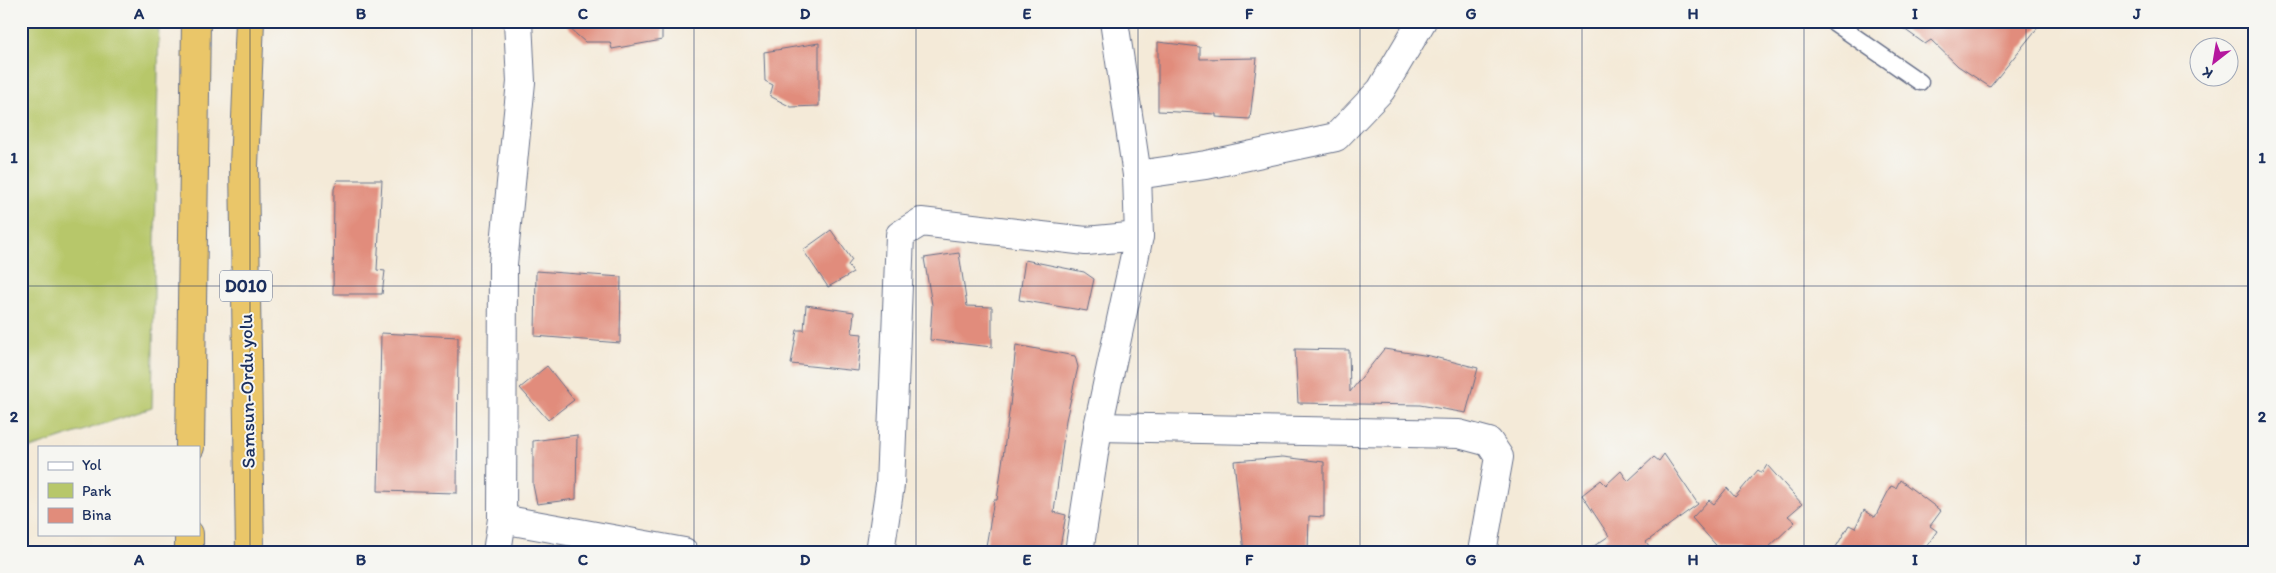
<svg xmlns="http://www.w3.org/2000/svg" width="2276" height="573" viewBox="0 0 2276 573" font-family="Itim,sans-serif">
	<rect width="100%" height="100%" fill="#f6f6f2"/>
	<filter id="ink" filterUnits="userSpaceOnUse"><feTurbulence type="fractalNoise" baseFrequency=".02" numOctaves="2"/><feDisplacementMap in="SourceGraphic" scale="10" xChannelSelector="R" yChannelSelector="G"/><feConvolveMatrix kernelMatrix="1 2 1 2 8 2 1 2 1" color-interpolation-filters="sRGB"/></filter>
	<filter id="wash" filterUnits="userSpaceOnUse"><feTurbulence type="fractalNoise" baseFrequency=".0096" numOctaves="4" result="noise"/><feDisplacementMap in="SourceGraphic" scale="20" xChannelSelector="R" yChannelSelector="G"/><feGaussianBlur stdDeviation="1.12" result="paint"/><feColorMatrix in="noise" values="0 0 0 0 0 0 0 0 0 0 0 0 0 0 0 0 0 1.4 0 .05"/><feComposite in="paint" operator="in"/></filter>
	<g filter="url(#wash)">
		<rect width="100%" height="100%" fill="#f4ead8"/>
		<!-- green -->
		<path fill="#b7c76a" stroke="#697b64" d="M21,21H159L152,408L21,451Z"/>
		<g id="blocks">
			<!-- building -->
			<g fill="#e18c7b">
				<path d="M561,21H662V40L612,49L610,42H585Z"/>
				<path d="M1893,21H2043L1990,87L1958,66L1931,40L1925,44Z"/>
				<path d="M1158,42L1200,47V59L1257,58L1250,119L1216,117V114L1158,111Z"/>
				<path d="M819,43V106L791,107L770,96L773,85L765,81L764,52Z"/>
				<path d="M337,180H382L377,270L385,271L382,294H333L334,189Z"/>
				<path d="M831,230L852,260L848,265L853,273L828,287L803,250Z"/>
				<path d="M959,253L967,306L992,307V347L930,340L932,305L924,258Z"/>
				<path d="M1025,260L1084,272L1094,279L1087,311L1019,300Z"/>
				<path d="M536,271L621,277L620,343L535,336Z"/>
				<path d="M806,305L854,312L852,333L862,334L858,371L791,364L797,330H804Z"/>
				<path d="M381,333L458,337L457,493L378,491Z"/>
				<path d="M1016,345L1075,356L1078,367L1066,420L1054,512L1066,515L1059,552H985L994,500H997L1010,406Z"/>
				<path d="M1295,349L1349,350L1350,392L1384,349L1430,356L1478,368L1466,413L1420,405L1298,403Z"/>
				<path d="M547,366L574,400L548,420L520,388Z"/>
				<path d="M577,435L576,499L537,504L533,485V441Z"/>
				<path d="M1664,454L1698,504L1646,542L1654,552H1585L1609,536L1582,495L1601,480L1606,485L1621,471L1628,481L1654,457L1659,461Z"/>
				<path d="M1283,457L1324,462V517L1309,516L1308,552H1244L1234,461Z"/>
				<path d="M1767,465L1802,504L1788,516L1795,522L1764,552H1722L1692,518L1709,500L1714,504L1727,488L1735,497L1758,470L1762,473Z"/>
				<path d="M1900,480L1941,511L1930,526L1937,531L1923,552H1833L1849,525L1855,528L1864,510L1875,517L1891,486L1896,488Z"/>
			</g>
		</g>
	</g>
	<g filter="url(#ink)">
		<use href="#blocks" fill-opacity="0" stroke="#677089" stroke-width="1"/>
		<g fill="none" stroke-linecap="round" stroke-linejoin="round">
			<!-- service casing -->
			<g stroke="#677089" stroke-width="19">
				<path id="service" d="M1832,21L1920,82"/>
			</g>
			<!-- minor casing -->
			<g stroke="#677089" stroke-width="30">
				<g id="minor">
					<path d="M1137,175L1206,165L1336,137L1381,90L1422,21"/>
					<path d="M1098,427L1459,434L1489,442L1499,457L1482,552"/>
					<path d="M502,519L684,552"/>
					<path d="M497,552L502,519L503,264L521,82L518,21"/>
					<path d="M880,552L890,485L900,235L921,222L1086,241L1139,236"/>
					<path d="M1079,552L1098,427L1139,236L1137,175L1114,21"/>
				</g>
			</g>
			<!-- trunk casing -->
			<g stroke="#677089" stroke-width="30">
				<g id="trunk">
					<path d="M190,447L196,21"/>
					<path d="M189,552V534"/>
					<path d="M250,552L244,166L250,21"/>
				</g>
			</g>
			<!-- service -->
			<use href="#service" stroke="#fff" stroke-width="16"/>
			<!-- minor -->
			<use href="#minor" stroke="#fff" stroke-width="28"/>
			<!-- trunk -->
			<use href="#trunk" stroke="#eac669" stroke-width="28"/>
		</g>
	</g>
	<!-- grid -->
	<path fill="none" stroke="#1b2f5e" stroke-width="1" stroke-opacity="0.55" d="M250,21V552M472,21V552M694,21V552M916,21V552M1138,21V552M1360,21V552M1582,21V552M1804,21V552M2026,21V552M21,286H2255"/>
	<g text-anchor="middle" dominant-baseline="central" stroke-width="4" stroke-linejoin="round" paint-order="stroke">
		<!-- shield labels -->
		<rect fill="#f6f6f2" stroke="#5d6b8a" stroke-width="1" x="220" y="270.5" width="52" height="31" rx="4"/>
		<g font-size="18" font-weight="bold" fill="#1b2f5e">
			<text x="246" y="286">D010</text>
		</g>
		<!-- street labels -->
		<g font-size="19" fill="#1b2f5e" stroke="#f6f6f2">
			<text transform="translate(247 391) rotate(-91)">Samsun-Ordu yolu</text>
		</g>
	</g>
	<!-- margin -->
	<rect width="2276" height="573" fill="none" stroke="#f6f6f2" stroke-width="55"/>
	<!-- legend -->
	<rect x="38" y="446" width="162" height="90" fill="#f6f6f2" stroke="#9ea6b7"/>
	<rect x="48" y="462" width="25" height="8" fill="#ffffff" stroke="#9ea6b7"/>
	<text x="82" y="470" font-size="15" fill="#1b2f5e">Yol</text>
	<rect x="48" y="483" width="25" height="15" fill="#b7c76a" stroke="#9ea6b7"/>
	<text x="82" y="496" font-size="15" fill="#1b2f5e">Park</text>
	<rect x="48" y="508" width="25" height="15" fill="#e18c7b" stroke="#9ea6b7"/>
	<text x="82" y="520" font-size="15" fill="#1b2f5e">Bina</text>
	<!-- north arrow -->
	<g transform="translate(2214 62) rotate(211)"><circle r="24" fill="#f6f6f2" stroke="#9ea6b7"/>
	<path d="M0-4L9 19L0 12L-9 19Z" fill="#b5179e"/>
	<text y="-8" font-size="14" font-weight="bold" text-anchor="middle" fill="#1b2f5e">K</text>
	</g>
	<rect x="28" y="28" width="2220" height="518" fill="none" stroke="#1b2f5e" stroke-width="2"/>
	<g font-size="16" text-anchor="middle" font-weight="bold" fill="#1b2f5e">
		<text x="139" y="19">A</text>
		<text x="361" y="19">B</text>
		<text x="583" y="19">C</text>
		<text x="805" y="19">D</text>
		<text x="1027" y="19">E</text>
		<text x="1249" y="19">F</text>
		<text x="1471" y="19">G</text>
		<text x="1693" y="19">H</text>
		<text x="1915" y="19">I</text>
		<text x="2137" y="19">J</text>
		<text x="14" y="163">1</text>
		<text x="2262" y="163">1</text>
		<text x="14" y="422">2</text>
		<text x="2262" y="422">2</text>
		<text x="139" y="565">A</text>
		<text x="361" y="565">B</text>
		<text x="583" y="565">C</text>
		<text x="805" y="565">D</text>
		<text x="1027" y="565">E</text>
		<text x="1249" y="565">F</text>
		<text x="1471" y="565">G</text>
		<text x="1693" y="565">H</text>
		<text x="1915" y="565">I</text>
		<text x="2137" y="565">J</text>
	</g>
</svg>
